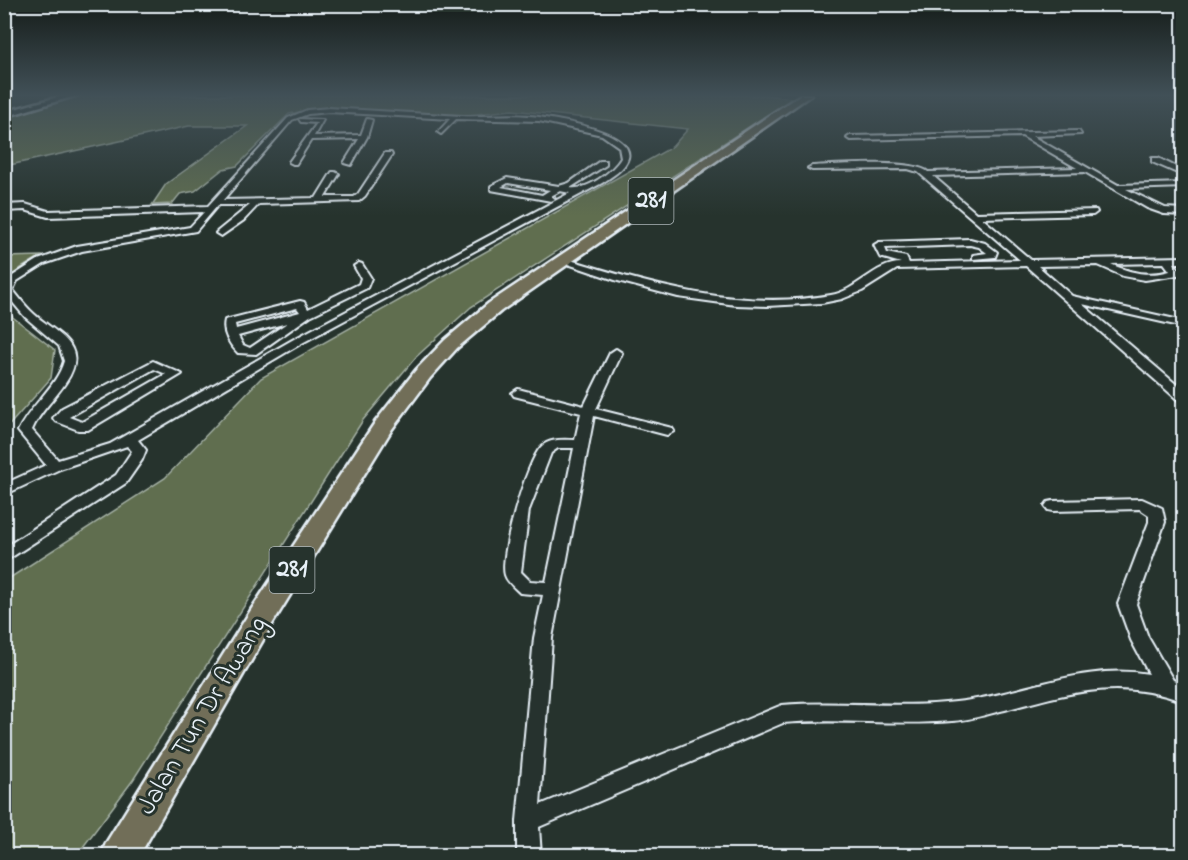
<svg xmlns="http://www.w3.org/2000/svg" width="1188" height="860" viewBox="0 0 1188 860" font-family="'Indie Flower',sans-serif">
	<rect width="100%" height="100%" fill="#26332d"/>
	<filter id="ink" filterUnits="userSpaceOnUse"><feTurbulence type="fractalNoise" baseFrequency=".0167" numOctaves="2"/><feDisplacementMap in="SourceGraphic" scale="12" xChannelSelector="R" yChannelSelector="G"/><feConvolveMatrix kernelMatrix="1 2 1 2 8 2 1 2 1" color-interpolation-filters="sRGB"/></filter>
	<g filter="url(#ink)">
		<!-- green -->
		<g fill="#606e50" stroke="#a4b0a4" stroke-width="1.5">
			<path d="M86,95H764L793,98L471,307L416,357L363,420L133,780L77,855L5,856V581L165,478L261,378L672,147L688,129L512,110L459,116L314,109L289,114L237,166L223,169L195,191L180,194L172,204L152,205L166,184L247,126H189L5,166V117Z"/>
			<path d="M41,256L21,268L5,282V257Z"/>
			<path d="M5,311L55,350L51,378L5,430Z"/>
		</g>
		<g fill="none" stroke-linecap="round" stroke-linejoin="round">
			<!-- minor casing -->
			<g stroke="#e8f1f8" stroke-width="4">
				<g id="minor">
					<path d="M329,108C373,111 417,113 462,116C487,117 513,113 539,117C557,120 635,131 628,158C625,169 611,177 602,183L302,343L138,440L146,450L142,460L126,483L4,562V548L116,475L132,451L127,446L60,469L4,495V484L46,465L18,431C30,405 56,388 64,361L59,346L25,317L4,292L8,279L38,260L77,246L190,227L204,212L48,217L25,210L4,211V205L25,204L48,211L208,206L288,118L307,110ZM329,112L450,119L438,132L441,134L456,119L539,121L602,135L619,147L621,158C613,172 586,191 570,188L606,165V161H600L569,183L559,186L507,178L491,186V190L551,201L555,199L551,196L560,191L570,193L294,339L110,444L58,460L32,430C40,411 55,399 66,382C90,346 58,335 34,314C26,307 20,299 13,290L17,281L44,264L82,251L196,231L218,205H250L218,231L216,233L221,236L244,220L259,204L359,201L365,196L392,155L391,153H385L358,194L354,197H325L339,174L335,172H332L316,198L223,200L292,120L308,114ZM508,183L550,190L542,195L501,187Z"/>
					<path d="M299,119L323,120L314,136L361,135L367,119L372,120L367,137L351,165L344,163L359,139L311,140L296,164H293L289,162L317,123L301,122Z"/>
					<path d="M1079,131L1081,134L1032,136L1118,185L1184,183V187L1126,189L1165,208L1184,209V215L1164,214L1147,208L1085,172L933,176L976,213L1096,210L1097,212L1093,215L982,218L1031,260L1184,257V263H1174L1180,270L1178,275L1145,280L1123,276L1098,265L1038,266L1072,296L1184,321V327L1082,304L1184,391V402L1179,401L1026,266L897,269L862,291L842,299L822,303L767,306L736,305L678,297L618,281L556,260L564,258C651,285 739,311 831,295C857,291 875,263 901,263L880,257L874,245L879,242L970,239L985,243L997,252L995,257L973,259V255L987,253L979,247L970,245L885,248L887,253L906,257L909,263L1020,260L918,172L908,169L812,170L808,168L812,166C834,165 913,159 928,172L1077,168L1022,136L850,140L847,138L850,136ZM1164,263L1170,271C1149,277 1130,273 1111,264Z"/>
					<path d="M1152,158H1158L1184,171V176L1152,162Z"/>
					<path d="M359,263L362,264L371,278L367,288L310,316L256,354L238,353C229,344 222,332 225,320L300,301L304,302L308,309L359,284L361,278L354,266ZM297,308L300,312L236,329L235,324ZM287,323L250,348L243,345L238,336Z"/>
					<path d="M616,349L622,353L596,409L672,428L674,431L667,435L594,416L552,638L540,805L782,705C840,700 898,709 956,702C1021,695 1083,662 1149,674L1131,640L1118,604L1149,522V515L1140,509L1053,511L1048,510L1045,506L1048,502L1053,501L1142,499L1162,508L1165,522L1136,604L1148,637L1173,680L1184,684V702C1118,677 1070,693 1005,710C988,714 970,720 952,721C895,726 839,718 783,723L539,827L541,856H517V821L534,638L543,595L520,593C515,588 507,582 505,575C499,556 527,461 541,447C550,438 563,440 575,440L581,413L514,396L512,393L518,389L584,406L610,353ZM558,448H574L546,582L530,581L521,572L529,510L551,453Z"/>
					<path d="M153,361L182,374L88,430H78L55,421L53,418L62,408ZM154,369L166,374L82,422L69,417Z"/>
				</g>
			</g>
			<!-- tertiary casing -->
			<g stroke="#e8f1f8" stroke-width="5">
				<path id="tertiary" d="M65,95H78L4,117V112Z"/>
			</g>
			<!-- primary casing -->
			<g stroke="#e8f1f8" stroke-width="5">
				<path id="primary" d="M800,95H811L501,311L457,348L430,378L392,429L271,626L139,856H101L106,843L251,610L376,421L416,370L445,340L489,303Z"/>
			</g>
			<!-- minor -->
			<use href="#minor" fill="#26332d" fill-rule="evenodd"/>
			<!-- tertiary -->
			<use href="#tertiary" fill="#26332d" fill-rule="evenodd"/>
			<!-- primary -->
			<use href="#primary" fill="#716e59" fill-rule="evenodd"/>
		</g>
	</g>
	<!-- sky -->
	<linearGradient id="sky" x2="0" y2="1"><stop stop-color="#151c19"/><stop offset="0.44" stop-color="#415057"/><stop offset="1" stop-color="#415057" stop-opacity="0"/></linearGradient>
	<rect width="1188" height="216" fill="url(#sky)"/>
	<g text-anchor="middle" dominant-baseline="central" stroke-width="6" stroke-linejoin="round" paint-order="stroke">
		<!-- shield labels -->
		<g fill="#26332d" stroke="#aeb8bb" stroke-width="1.5">
			<rect x="628.5" y="178" width="45" height="46" rx="4.5"/>
			<rect x="269.5" y="547" width="45" height="46" rx="4.5"/>
		</g>
		<g font-size="26" font-weight="bold" fill="#e8f1f8">
			<text x="651" y="201">281</text>
			<text x="292" y="570">281</text>
		</g>
		<!-- street labels -->
		<g font-size="27" fill="#e8f1f8" stroke="#26332d">
			<text transform="translate(203 716) rotate(-59)">Jalan Tun Dr Awang</text>
		</g>
	</g>
	<!-- margin -->
	<rect width="1188" height="860" fill="none" stroke="#26332d" stroke-width="24"/>
	<rect x="12" y="12" width="1164" height="836" fill="none" stroke="#e8f1f8" stroke-width="2" filter="url(#ink)"/>
</svg>
